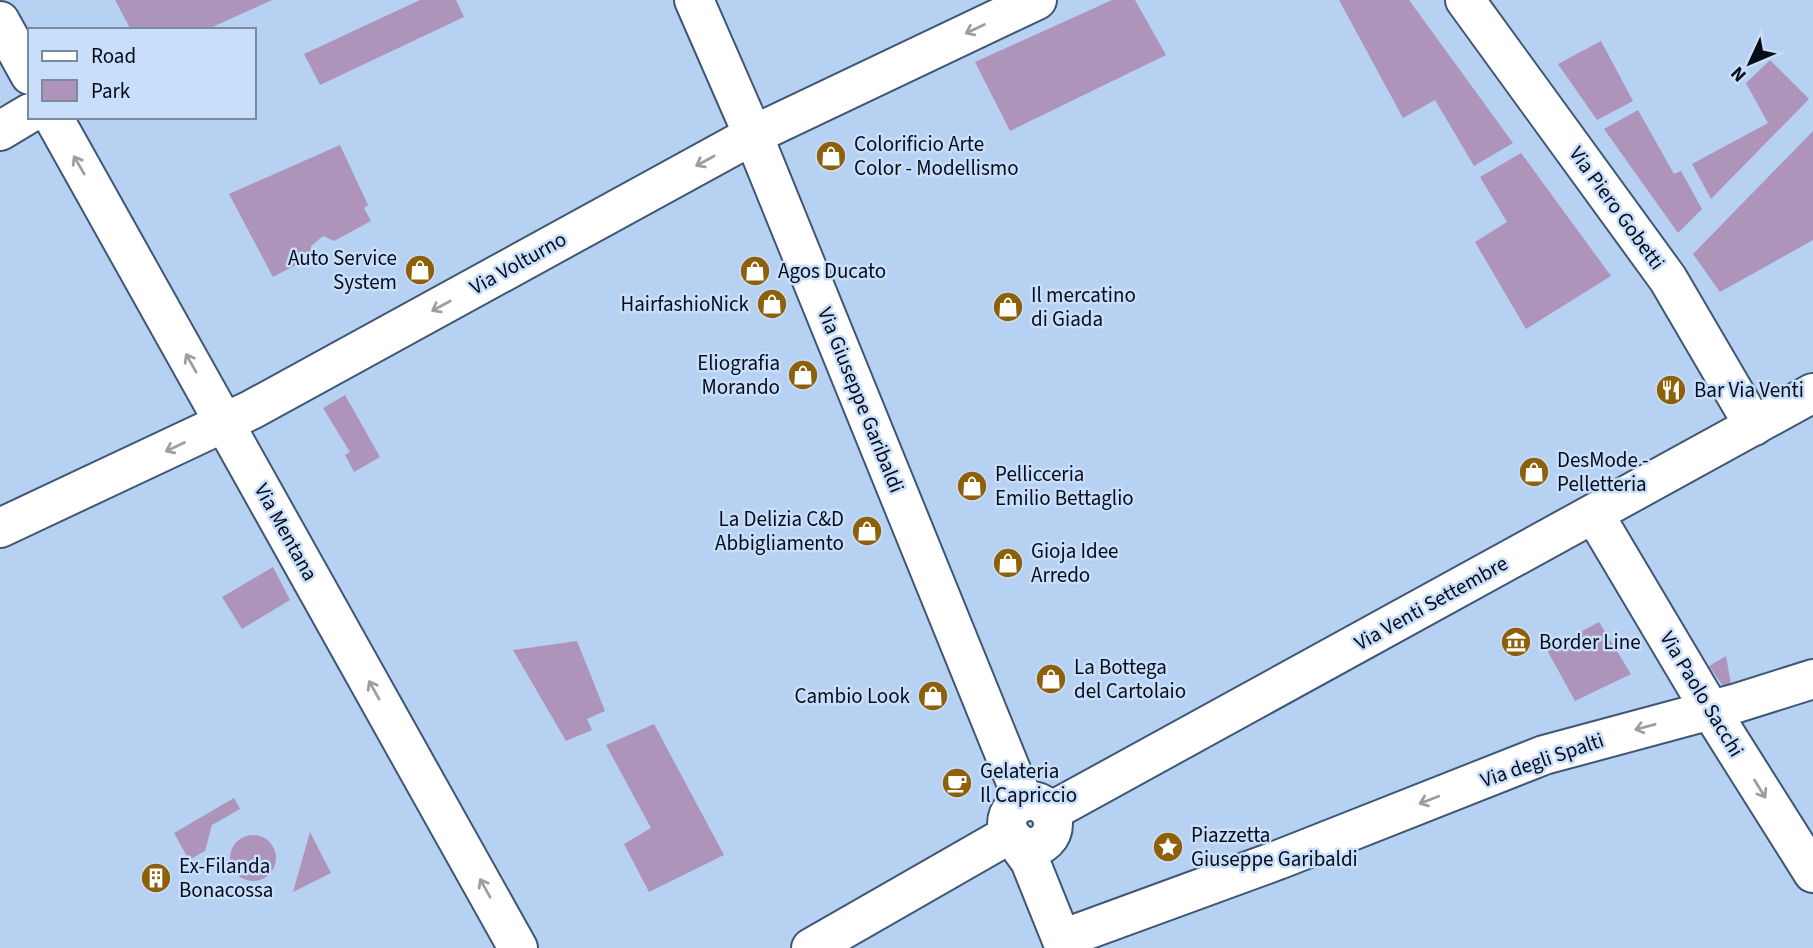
<svg xmlns="http://www.w3.org/2000/svg" width="1813" height="948" viewBox="0 0 1813 948" font-family="'Source Sans 3',sans-serif">
	<rect width="100%" height="100%" fill="#b7d1f3"/>
	<!-- green -->
	<g fill="#ae94ba">
		<path d="M115,0H272L206,30H131Z"/>
		<path d="M420,0H456L464,17L320,85L304,54Z"/>
		<path d="M1112,0H1135L1166,55L1010,131L975,62Z"/>
		<path d="M1339,0H1409L1513,143L1474,166L1435,100L1403,118Z"/>
		<path d="M1601,41L1633,101L1597,120L1558,64Z"/>
		<path d="M1770,60L1809,99L1711,199L1692,164L1768,123L1746,83Z"/>
		<path d="M1638,110L1674,174L1681,171L1702,209L1678,233L1604,129Z"/>
		<path d="M1813,131V240L1720,292L1693,254Z"/>
		<path d="M340,145L368,205L364,208L371,221L334,241L323,236L311,246L313,256L273,277L229,194Z"/>
		<path d="M1521,153L1611,276L1526,329L1475,242L1507,222L1480,177Z"/>
		<path d="M345,395L380,457L354,472L345,455L350,452L323,408Z"/>
		<path d="M273,567L290,600L242,629L222,597Z"/>
		<path d="M1599,622L1631,674L1575,701L1547,650Z"/>
		<path d="M577,641L605,711L587,719L592,730L566,741L513,650Z"/>
		<path d="M1726,656L1731,684L1782,669L1725,689L1709,666Z"/>
		<path d="M654,724L724,855L649,892L624,844L651,828L606,745Z"/>
		<path d="M234,798L240,809L212,825L205,851L189,860L174,833Z"/>
		<path d="M310,832L331,873L293,892Z"/>
		<circle cx="253" cy="858" r="23"/>
	</g>
	<g fill="none" stroke-linecap="round" stroke-linejoin="round">
		<!-- minor casing -->
		<g stroke="#405774" stroke-width="42">
			<g id="minor">
				<path d="M694,0L753,135L1024,802"/>
				<path d="M1465,0L1668,279L1754,426"/>
				<path d="M0,21L30,75"/>
				<path d="M53,117L518,948"/>
				<path d="M0,131L30,113"/>
				<path d="M1594,514L1711,711L1813,873"/>
				<path d="M0,528L251,410L753,135L1037,0"/>
				<circle cx="1030" cy="824" r="23"/>
				<path d="M1050,812L1813,393"/>
				<path d="M1015,840L1030,861L1065,948"/>
				<path d="M1062,939L1278,860L1544,755L1737,703L1813,679"/>
				<path d="M811,948L1010,834"/>
			</g>
		</g>
		<!-- minor -->
		<use href="#minor" stroke="#fff" stroke-width="38"/>
	</g>
	<!-- one-way arrows -->
	<defs><path id="oneway-shaft" d="M-6 0H5M1.5-3L5.5 0L1.5 3" fill="none" stroke-width="1.6" stroke-linecap="round" stroke-linejoin="round" transform="scale(1.75)"/></defs>
	<g stroke="#9b9ea3">
		<use href="#oneway-shaft" transform="translate(975 29) rotate(155)"/>
		<use href="#oneway-shaft" transform="translate(705 161) rotate(151)"/>
		<use href="#oneway-shaft" transform="translate(79 165) rotate(-120)"/>
		<use href="#oneway-shaft" transform="translate(441 306) rotate(151)"/>
		<use href="#oneway-shaft" transform="translate(191 363) rotate(-119)"/>
		<use href="#oneway-shaft" transform="translate(175 447) rotate(155)"/>
		<use href="#oneway-shaft" transform="translate(374 690) rotate(-119)"/>
		<use href="#oneway-shaft" transform="translate(1645 727) rotate(165)"/>
		<use href="#oneway-shaft" transform="translate(1760 789) rotate(58)"/>
		<use href="#oneway-shaft" transform="translate(1429 800) rotate(159)"/>
		<use href="#oneway-shaft" transform="translate(485 888) rotate(-119)"/>
	</g>
	<!-- icons -->
	<defs>
		<g id="shop-disc" transform="scale(1.575)"><circle r="9.5" fill="#8f600a" stroke="#c8defa"/><path d="M-5-2.5h2.3a2.7 3.5 0 0 1 5.4 0H5L5.5 6h-11ZM-1.5-2.5h3a1.5 2.3 0 0 0-3 0Z" fill="#fff"/></g>
		<g id="restaurant-disc" transform="scale(1.575)"><circle r="9.5" fill="#8f600a" stroke="#c8defa"/><path d="M-5-6h1v4h1v-4h1v4h1v-4h1v5L-1.5 .5V6h-2V.5L-5-1ZM5-6V6H3V1.5H1.5Q1.5-4 5-6Z" fill="#fff"/></g>
		<g id="museum-disc" transform="scale(1.575)"><circle r="9.5" fill="#8f600a" stroke="#c8defa"/><path d="M0-6L6-3V-2H-6V-3ZM-5-1h2V3h-2ZM-1-1h2V3h-2ZM3-1h2V3H3ZM-6 4H6V6H-6Z" fill="#fff"/></g>
		<g id="cafe-disc" transform="scale(1.575)"><circle r="9.5" fill="#8f600a" stroke="#c8defa"/><path d="M-5.5-4.5H6V0H3Q3 3.5 0 3.5H-2.5Q-5.5 3.5-5.5 0ZM3-3.2v2h1.7v-2ZM-6 4.5H4V6H-6Z" fill="#fff"/></g>
		<g id="sight-disc" transform="scale(1.575)"><circle r="9.5" fill="#8f600a" stroke="#c8defa"/><path d="M0-6L1.8-2.2L6-1.7L2.9 1.2L3.7 5.4L0 3.3L-3.7 5.4L-2.9 1.2L-6-1.7L-1.8-2.2Z" fill="#fff"/></g>
		<g id="building-disc" transform="scale(1.575)"><circle r="9.5" fill="#8f600a" stroke="#c8defa"/><path d="M-4-6H4V6H1V3H-1V6H-4ZM-2.5-4.3h1.7v1.8h-1.7ZM.8-4.3h1.7v1.8H.8ZM-2.5-1h1.7V.8h-1.7ZM.8-1h1.7V.8H.8Z" fill="#fff"/></g>
	</defs>
	<g fill-rule="evenodd">
		<use href="#shop-disc" x="831" y="156"/>
		<use href="#shop-disc" x="420" y="270"/>
		<use href="#shop-disc" x="755" y="271"/>
		<use href="#shop-disc" x="772" y="304"/>
		<use href="#shop-disc" x="1008" y="307"/>
		<use href="#shop-disc" x="803" y="375"/>
		<use href="#restaurant-disc" x="1671" y="390"/>
		<use href="#shop-disc" x="1534" y="472"/>
		<use href="#shop-disc" x="972" y="486"/>
		<use href="#shop-disc" x="867" y="531"/>
		<use href="#shop-disc" x="1008" y="563"/>
		<use href="#museum-disc" x="1516" y="642"/>
		<use href="#shop-disc" x="1051" y="679"/>
		<use href="#shop-disc" x="933" y="696"/>
		<use href="#cafe-disc" x="957" y="783"/>
		<use href="#sight-disc" x="1168" y="847"/>
		<use href="#building-disc" x="156" y="878"/>
	</g>
	<g text-anchor="middle" dominant-baseline="central" stroke-width="5" stroke-linejoin="round" paint-order="stroke">
		<!-- poi labels -->
		<g font-size="21" fill="#050d19" stroke="#c8defa" text-anchor="start">
			<text x="854" y="144">Colorificio Arte<tspan x="854" dy="24">Color - Modellismo</tspan></text>
			<text x="397" y="258" text-anchor="end">Auto Service<tspan x="397" dy="24">System</tspan></text>
			<text x="778" y="271">Agos Ducato</text>
			<text x="1031" y="295">Il mercatino<tspan x="1031" dy="24">di Giada</tspan></text>
			<text x="749" y="304" text-anchor="end">HairfashioNick</text>
			<text x="780" y="363" text-anchor="end">Eliografia<tspan x="780" dy="24">Morando</tspan></text>
			<text x="1694" y="390">Bar Via Venti</text>
			<text x="1557" y="460">DesMode -<tspan x="1557" dy="24">Pelletteria</tspan></text>
			<text x="995" y="474">Pellicceria<tspan x="995" dy="24">Emilio Bettaglio</tspan></text>
			<text x="844" y="519" text-anchor="end">La Delizia C&amp;D<tspan x="844" dy="24">Abbigliamento</tspan></text>
			<text x="1031" y="551">Gioja Idee<tspan x="1031" dy="24">Arredo</tspan></text>
			<text x="1539" y="642">Border Line</text>
			<text x="1074" y="667">La Bottega<tspan x="1074" dy="24">del Cartolaio</tspan></text>
			<text x="910" y="696" text-anchor="end">Cambio Look</text>
			<text x="980" y="771">Gelateria<tspan x="980" dy="24">Il Capriccio</tspan></text>
			<text x="1191" y="835">Piazzetta<tspan x="1191" dy="24">Giuseppe Garibaldi</tspan></text>
			<text x="179" y="866">Ex-Filanda<tspan x="179" dy="24">Bonacossa</tspan></text>
		</g>
		<!-- street labels -->
		<g font-size="21" fill="#050d19" stroke="#c8defa">
			<text transform="translate(1617 208) rotate(54)">Via Piero Gobetti</text>
			<text transform="translate(518 263) rotate(-29)">Via Volturno</text>
			<text transform="translate(861 400) rotate(68)">Via Giuseppe Garibaldi</text>
			<text transform="translate(286 532) rotate(61)">Via Mentana</text>
			<text transform="translate(1431 603) rotate(-29)">Via Venti Settembre</text>
			<text transform="translate(1702 694) rotate(59)">Via Paolo Sacchi</text>
			<text transform="translate(1542 760) rotate(-19)">Via degli Spalti</text>
		</g>
	</g>
	<!-- legend -->
	<rect x="28" y="28" width="228" height="91" fill="#c8defa" stroke="#7a8aa0" stroke-width="2"/>
	<rect x="42" y="51" width="35" height="10" fill="#ffffff" stroke="#7a8aa0" stroke-width="2"/>
	<text x="91" y="63" font-size="21" fill="#050d19">Road</text>
	<rect x="42" y="80" width="35" height="21" fill="#ae94ba" stroke="#7a8aa0" stroke-width="2"/>
	<text x="91" y="98" font-size="21" fill="#050d19">Park</text>
	<!-- north arrow -->
	<g transform="translate(1750 63) rotate(226)" stroke="#c8defa" stroke-width="5" paint-order="stroke">
	<path d="M0-5L12 26L0 18L-12 26Z" fill="#050d19"/>
	<text y="-10" font-size="19" font-weight="bold" text-anchor="middle" fill="#050d19">N</text>
	</g>
</svg>
